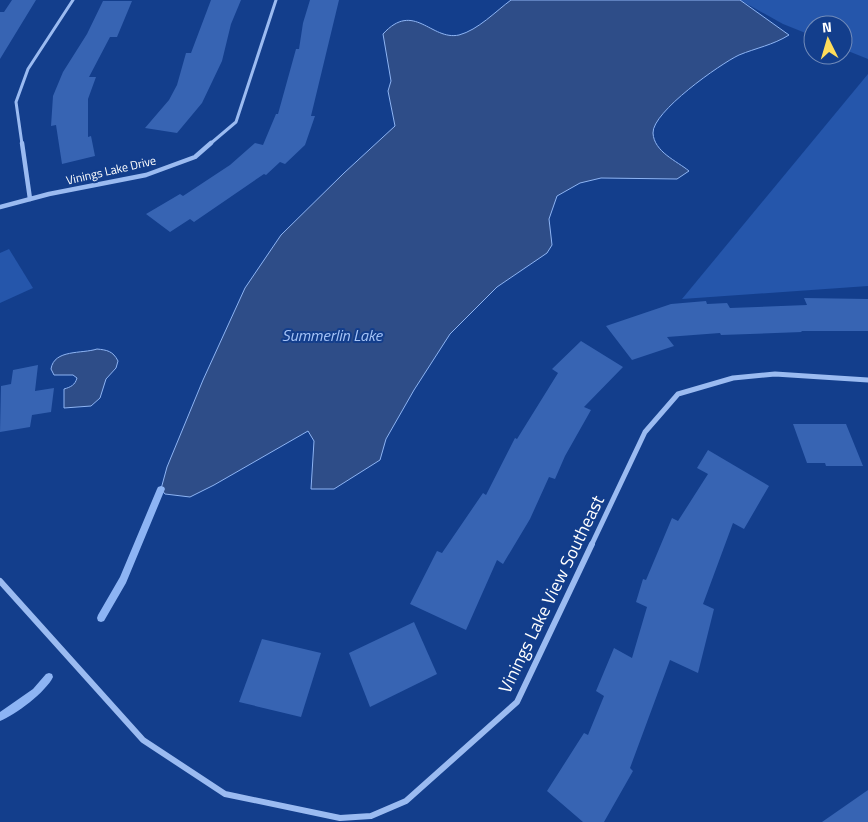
<svg xmlns="http://www.w3.org/2000/svg" width="868" height="822" viewBox="0 0 868 822" font-family="'Titillium Web',sans-serif">
	<rect width="100%" height="100%" fill="#133e8c"/>
	<!-- green -->
	<g fill="#2556ab">
		<path d="M740,0H868V59L843,49V25H813V36L783,24Z"/>
		<path d="M868,74V286L682,299Z"/>
		<path d="M9,249L33,288L0,303V253Z"/>
	</g>
	<!-- water -->
	<g fill="#2e4d88" stroke="#8db4f4">
		<path d="M511,0H740L789,35C773,45 756,48 739,55C720,64 652,112 653,133C654,152 677,161 689,171L677,179L601,178L580,183L557,196L549,219L552,245L547,253L497,287L450,334L414,390L386,439L380,460L334,489H311L314,441L308,431L214,485L190,497L165,494L161,489L167,467L203,380L245,288L281,235L344,173L395,126L388,91L391,81L383,34C414,0 431,41 459,35C478,30 496,11 511,0Z"/>
		<path d="M97,349C107,350 113,351 118,361L116,368L106,379L100,398L91,406L64,408V389C71,387 75,385 77,378L73,375H54L51,369C54,349 82,354 97,349Z"/>
	</g>
	<g fill="none" stroke-linecap="round" stroke-linejoin="round">
		<!-- stream -->
		<g fill="#8db4f4" fill-rule="evenodd">
			<path d="M161,486L164,487L165,489L126,583L104,621L101,622L98,621L97,618L98,615L120,577L157,489L158,487Z"/>
			<path d="M49,673L52,674L53,677C46,692 15,715 0,721V712L33,689L46,674Z"/>
		</g>
	</g>
	<!-- building -->
	<g fill="#3764b3">
		<path d="M12,0H36L0,59V12H4Z"/>
		<path d="M211,0H241L231,24L222,61L202,103L177,133L145,128L169,100L177,85L186,53H191Z"/>
		<path d="M310,0H339L311,116H315L305,145L285,164L280,162L266,175L264,174L194,222L190,219L170,232L146,214L180,194L183,196L230,165L255,143L263,145L276,114H278L296,49H299L303,23Z"/>
		<path d="M103,1H132L117,37H110L89,77H96L88,99V137L91,136L95,156L62,164L56,125L51,126L53,96L63,72L87,34Z"/>
		<path d="M804,298L868,299V331H801L802,332L721,335L720,333L667,337L674,346L632,360L606,326L671,304L706,301L707,304L727,303L730,308L807,305Z"/>
		<path d="M581,341L623,367L584,407L591,410L565,456L555,479L549,477L530,519L503,564L497,560L466,630L410,604L437,551L442,553L483,493L486,495L515,438L517,439L558,373L552,369Z"/>
		<path d="M38,365L35,391L54,388L51,412L32,415L30,427L0,432L1,386L11,384L13,370Z"/>
		<path d="M793,424H846L863,466H826L825,463H807Z"/>
		<path d="M708,450L769,486L744,529L733,523L703,604L714,609L698,673L670,660L630,768L633,771L604,822H583L547,791L584,733L588,735L604,696L596,691L614,648L632,658L647,607L636,602L643,579L646,580L672,518L678,521L708,474L697,468Z"/>
		<path d="M414,622L437,674L370,707L349,653Z"/>
		<path d="M262,639L321,653L301,717L239,702Z"/>
		<path d="M868,790V822H822Z"/>
	</g>
	<g fill="none" stroke-linecap="round" stroke-linejoin="round">
		<!-- street-far3 -->
		<g stroke="#9bbbf1" stroke-width="3">
			<path d="M22,144L16,102L28,69L73,0"/>
			<path d="M210,144L236,122L276,0"/>
		</g>
		<!-- street-far2 -->
		<g stroke="#9bbbf1" stroke-width="4.5">
			<path d="M22,143L30,199"/>
			<path d="M0,207L49,194L146,175L195,157L211,143"/>
		</g>
		<!-- street-far1 -->
		<path stroke="#9bbbf1" stroke-width="5" d="M591,546L645,432L678,394L733,378L775,374L868,380"/>
		<!-- street -->
		<path stroke="#9bbbf1" stroke-width="6" d="M0,581L143,740L225,794L340,818L371,816L406,801L517,702L592,544"/>
	</g>
	<g text-anchor="middle" dominant-baseline="central" stroke-width="4" stroke-linejoin="round" paint-order="stroke">
		<!-- far-street labels -->
		<g font-size="12" fill="#fff" stroke="#133e8c">
			<text transform="translate(111 170) rotate(-13)">Vinings Lake Drive</text>
		</g>
		<!-- water labels -->
		<g font-size="16" font-style="italic" fill="#a7c5f8" stroke="#133e8c">
			<text x="332" y="335">Summerlin Lake</text>
		</g>
		<!-- near-street labels -->
		<g font-size="18" fill="#fff" stroke="#133e8c">
			<text transform="translate(551 594) rotate(-64)">Vinings Lake View Southeast</text>
		</g>
	</g>
	<!-- north arrow -->
	<g transform="translate(828 40) rotate(355)"><circle r="24" fill="#133e8c" stroke="#718bba"/>
	<path d="M0-4L9 19L0 12L-9 19Z" fill="#ffdd5b"/>
	<text y="-8" font-size="14" font-weight="bold" text-anchor="middle" fill="#ffffff">N</text>
	</g>
</svg>
